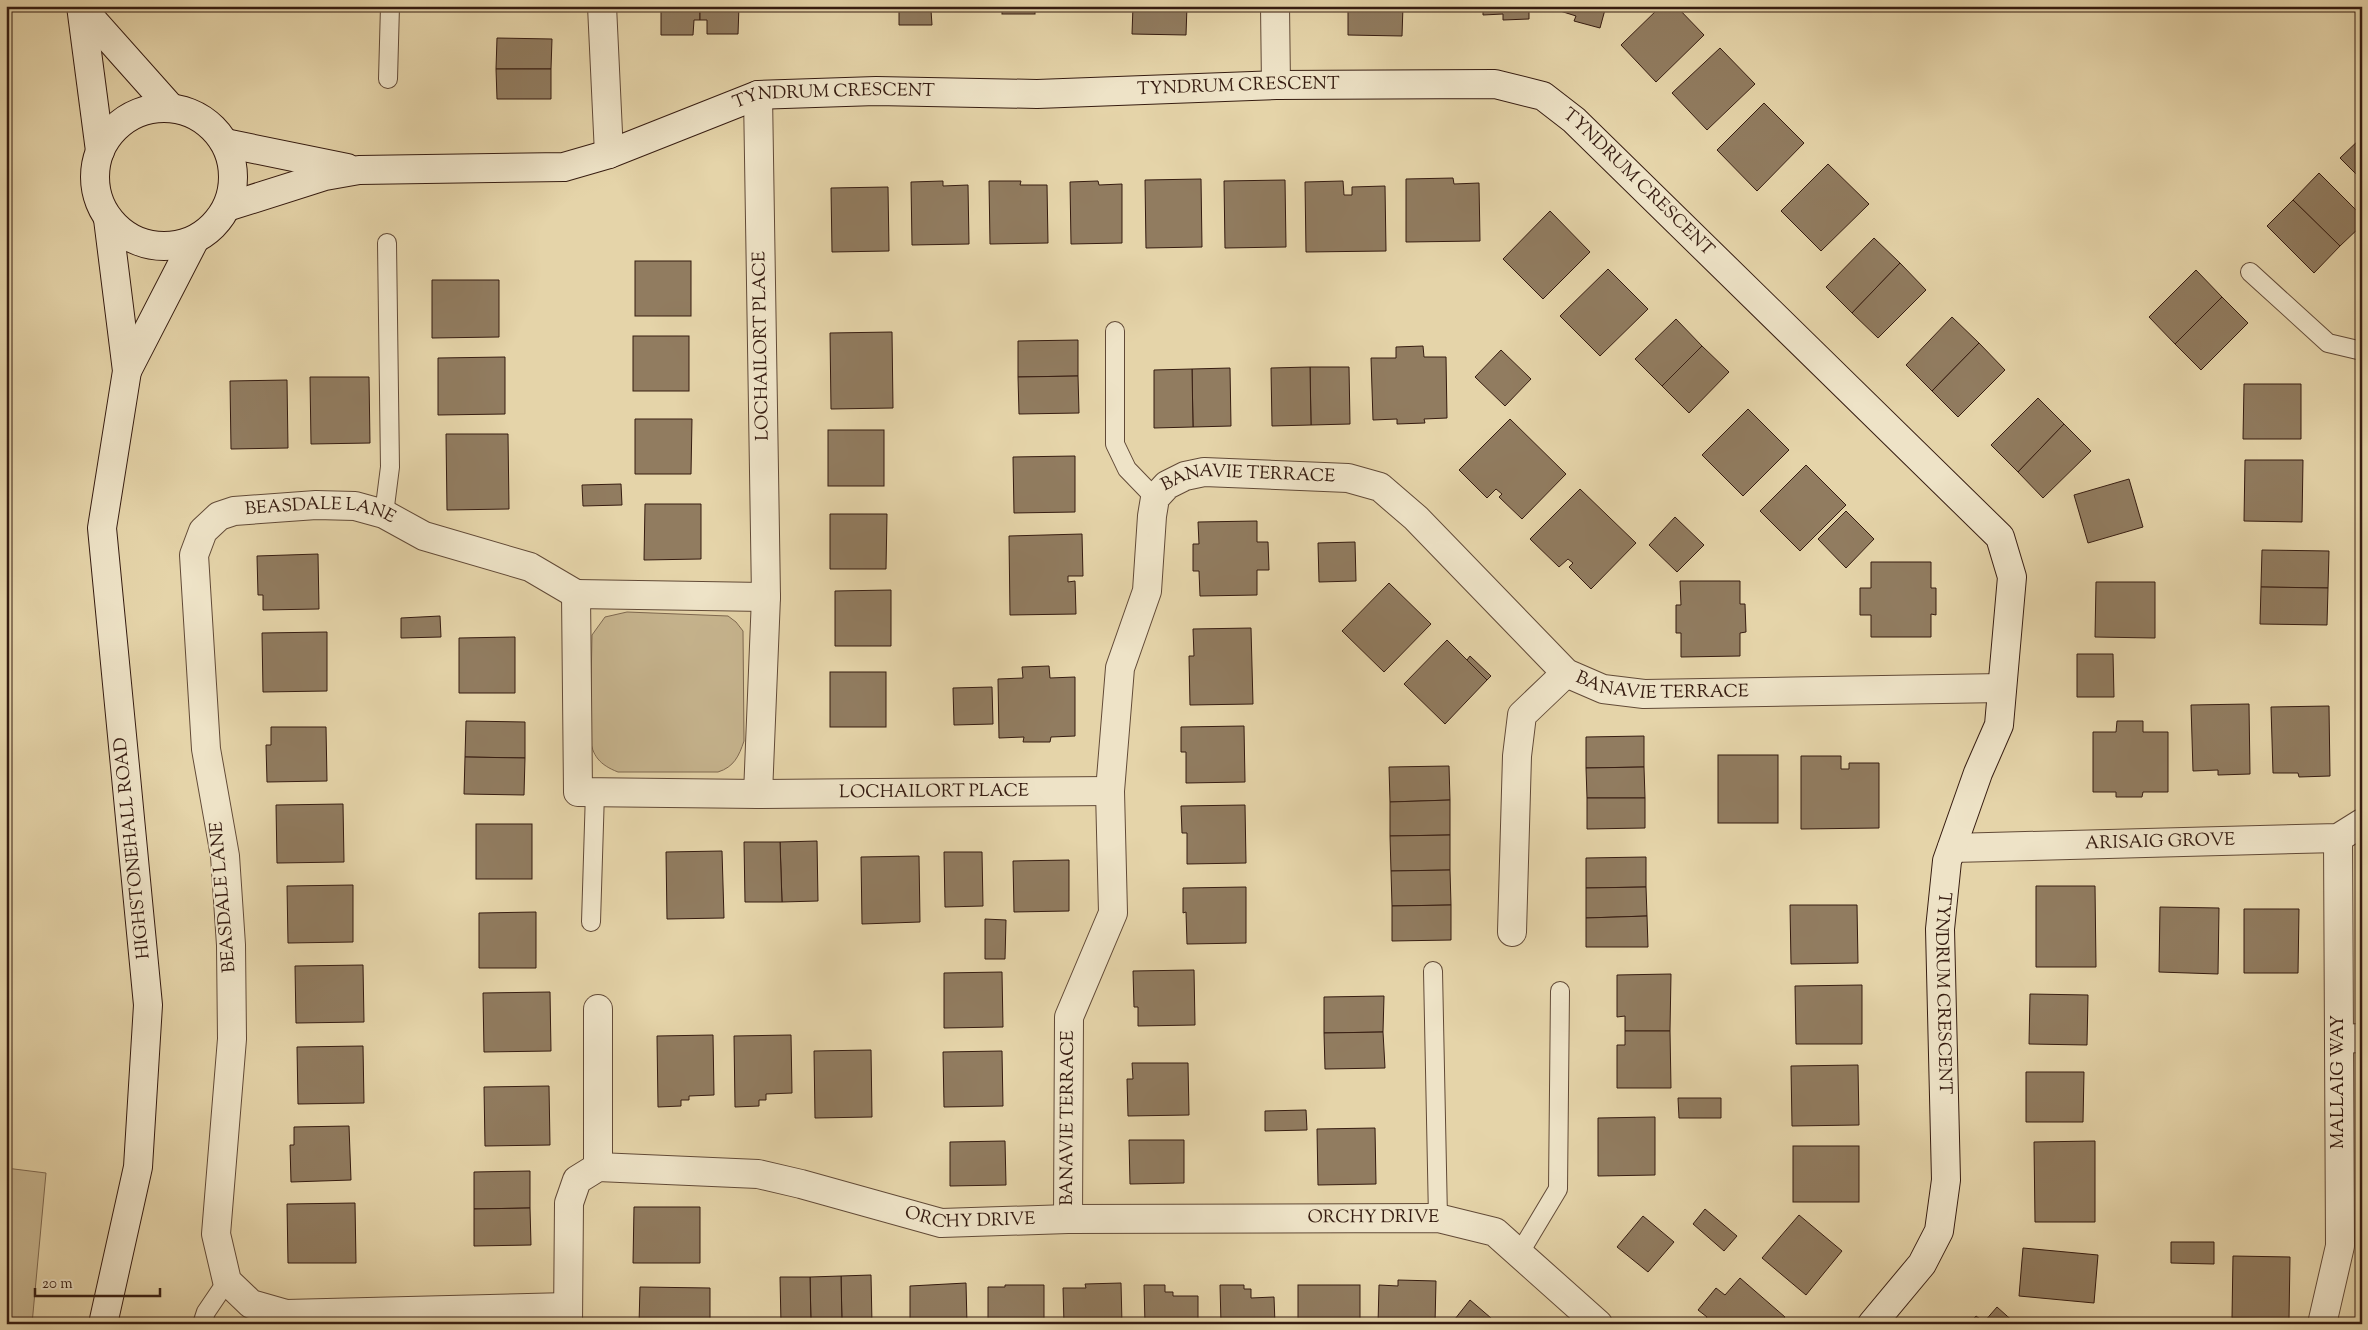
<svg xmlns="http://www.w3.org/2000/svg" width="2368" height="1330" viewBox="0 0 2368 1330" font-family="'Sorts Mill Goudy',serif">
	<rect width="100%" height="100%" fill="#e5d4a9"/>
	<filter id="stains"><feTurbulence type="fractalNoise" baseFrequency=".004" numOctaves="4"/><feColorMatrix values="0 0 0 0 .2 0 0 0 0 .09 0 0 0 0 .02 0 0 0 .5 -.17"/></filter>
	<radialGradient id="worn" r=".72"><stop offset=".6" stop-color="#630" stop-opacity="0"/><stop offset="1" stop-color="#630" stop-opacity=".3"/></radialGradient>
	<!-- green -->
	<g fill="#c7b58f" stroke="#7e6850">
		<path d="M627,612L728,616L736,622L743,631L744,741C739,756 734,767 718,772H618C600,765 592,756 590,737L592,635L605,617Z"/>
		<path d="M6,1168L46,1173L32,1324H6Z"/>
	</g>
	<!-- building -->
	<g fill="#917c60" stroke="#361c11">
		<rect x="298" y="6" width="57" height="5"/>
		<rect x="495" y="6" width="57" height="5"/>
		<path d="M661,6H700V20H694L693,35H661Z"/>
		<path d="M700,6H739L738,34H707V20H700Z"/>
		<path d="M899,6H940V9L931,10L932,25H899Z"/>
		<rect x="1002" y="6" width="33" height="8"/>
		<path d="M1133,6H1187L1186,35L1132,34Z"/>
		<path d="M1348,6H1403L1402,36L1348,35Z"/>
		<path d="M1483,6H1529V19L1503,20V14L1483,15Z"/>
		<path d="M1558,6H1606L1600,28L1574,21L1576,16L1557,10Z"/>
		<path d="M1661,6H1676L1704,35L1656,82L1621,45Z"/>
		<path d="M497,38L552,39L551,69H496Z"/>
		<path d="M1720,48L1755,84L1707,130L1672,93Z"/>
		<path d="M496,69H551V99H497Z"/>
		<path d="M1764,103L1804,143L1757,191L1717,150Z"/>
		<path d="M2362,137V180L2340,158Z"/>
		<path d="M1828,164L1869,204L1821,251L1781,211Z"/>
		<path d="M2319,173L2362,216V225L2340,246L2293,200Z"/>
		<path d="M1453,178L1454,184L1479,183L1480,241L1406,242V179Z"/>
		<path d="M1201,179L1202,247L1146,248L1145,180Z"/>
		<path d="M1285,180L1286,247L1225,248L1224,181Z"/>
		<path d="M943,181V186L968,185L969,244L912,245L911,182Z"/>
		<path d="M989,181H1021L1020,185H1047L1048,243L990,244Z"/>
		<path d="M1098,181L1099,185L1122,184V243L1071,244L1070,182Z"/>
		<path d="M1343,181L1344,195H1352V187L1385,186L1386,251L1306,252L1305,182Z"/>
		<path d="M888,187L889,251L832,252L831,188Z"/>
		<path d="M2293,200L2340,246L2314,273L2267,226Z"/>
		<path d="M1550,211L1590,252L1543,299L1503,259Z"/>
		<path d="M1874,238L1900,263L1852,313L1826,287Z"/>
		<rect x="635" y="261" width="56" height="55"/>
		<path d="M1900,263L1926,290L1878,338L1852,313Z"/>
		<path d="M1608,269L1648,309L1600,356L1560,316Z"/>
		<path d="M2196,270L2222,297L2175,344L2149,317Z"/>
		<path d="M432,280H499V337L432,338Z"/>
		<path d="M2222,297L2248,323L2201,370L2175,344Z"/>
		<path d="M1952,317L1979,343L1932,391L1906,365Z"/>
		<path d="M1676,319L1702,346L1662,386L1635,359Z"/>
		<path d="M892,332L893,408L831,409L830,333Z"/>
		<rect x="633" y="336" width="56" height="55"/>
		<path d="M1078,340V376L1018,377V341Z"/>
		<path d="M1979,343L2005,370L1958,417L1932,391Z"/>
		<path d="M1423,346L1424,357H1446L1447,418L1424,419L1425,423L1397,424V419L1373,420L1371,358H1396V347Z"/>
		<path d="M1702,346L1729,372L1689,413L1662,386Z"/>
		<path d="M1501,350L1531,379L1505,406L1475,377Z"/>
		<path d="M505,357V414L438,415V358Z"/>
		<path d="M1310,367H1349L1350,424L1311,425Z"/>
		<path d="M1310,367L1311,425L1272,426L1271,368Z"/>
		<path d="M1230,368L1231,426L1193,427L1192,369Z"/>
		<path d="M1192,369L1193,427L1154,428V370Z"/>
		<path d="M1078,376L1079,413L1019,414L1018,377Z"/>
		<path d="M310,377H369L370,443L311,444Z"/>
		<path d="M287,380L288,448L231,449L230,381Z"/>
		<path d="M2244,384H2301V439H2243Z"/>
		<path d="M2038,398L2064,424L2018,472L1991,445Z"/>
		<path d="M1748,409L1789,450L1743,496L1702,455Z"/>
		<path d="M635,419H692L691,474H635Z"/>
		<path d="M1510,419L1566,474L1522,519L1499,497L1502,494L1496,489L1487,498L1459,470Z"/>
		<path d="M2064,424L2091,451L2043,498L2018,472Z"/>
		<rect x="828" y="430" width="56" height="56"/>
		<path d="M446,434H508L509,509L447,510Z"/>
		<path d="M1075,456V512L1014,513L1013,457Z"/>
		<path d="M2245,460H2303L2302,522L2244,521Z"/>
		<path d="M1806,465L1846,505L1800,551L1760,511Z"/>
		<path d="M2129,479L2143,527L2088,543L2074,495Z"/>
		<path d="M621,484L622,505L583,506L582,485Z"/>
		<path d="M1580,489L1636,543L1591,589L1569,567L1573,563L1568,559L1559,567L1530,539Z"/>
		<path d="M645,504H701V559L644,560Z"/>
		<path d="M1846,511L1874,539L1846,568L1818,539Z"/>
		<path d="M830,514H887L886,569H830Z"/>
		<path d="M1675,517L1704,545L1677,572L1649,545Z"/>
		<path d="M1257,521V542H1268L1269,570H1257V595L1200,596L1199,571H1193V544H1199L1198,522Z"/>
		<path d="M1082,534L1083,576H1068V582L1075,581L1076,614L1010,615L1009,536Z"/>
		<path d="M1355,542L1356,581L1319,582L1318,543Z"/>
		<path d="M2262,550L2329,551L2328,588L2261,587Z"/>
		<path d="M318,554L319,609L263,610V595H258L257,556Z"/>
		<path d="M1871,562H1931V588H1936V615L1931,614V637H1871V615H1860V588H1871Z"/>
		<path d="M1680,581H1740V604H1745L1746,632L1740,633V656L1681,657V633H1676V605H1681Z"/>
		<path d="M2096,582H2155V638L2095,637Z"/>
		<path d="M1389,583L1431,624L1384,672L1342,631Z"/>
		<path d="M2261,587L2328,588L2327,625L2260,624Z"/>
		<path d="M891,590V646H835V591Z"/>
		<path d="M440,616L441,637L401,638V618Z"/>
		<path d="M1251,628L1253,704L1190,705L1189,656H1194L1193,629Z"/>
		<path d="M327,632V691L263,692L262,633Z"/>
		<path d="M515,637V693H459V638Z"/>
		<path d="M1447,640L1487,680L1445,724L1404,684Z"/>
		<path d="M2077,654H2113L2114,697H2077Z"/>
		<path d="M1470,656L1491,676L1487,680L1467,660Z"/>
		<path d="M1049,666L1050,678L1075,677V736L1051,737L1050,742H1023L1024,737L999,738L998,679L1023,678L1022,667Z"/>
		<rect x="830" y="672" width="56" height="55"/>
		<path d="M992,687L993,724L954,725L953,688Z"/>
		<path d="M2249,704L2250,774L2218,775V770L2193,771L2191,705Z"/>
		<path d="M2329,706L2330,776L2299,777L2298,773H2273L2271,707Z"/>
		<path d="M466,721L525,722V758L465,757Z"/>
		<path d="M2117,721H2143V732H2168V792H2143L2142,797H2116V792H2093V732H2116Z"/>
		<path d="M1244,726L1245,782L1186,783V752H1181V727Z"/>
		<path d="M271,727H326L327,781L267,782L266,745H271Z"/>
		<path d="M1644,736V767L1586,768V737Z"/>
		<rect x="1718" y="755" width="60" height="68"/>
		<path d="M1801,756H1841V769H1849V763H1879V828L1801,829Z"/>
		<path d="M465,757L525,758L524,795L464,794Z"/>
		<path d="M1449,766L1450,800L1390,802L1389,767Z"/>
		<path d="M1644,767L1645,798H1587L1586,768Z"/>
		<path d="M1587,798H1645V828L1587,829Z"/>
		<path d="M1450,800V835L1390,836V802Z"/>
		<path d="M343,804L344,862L277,863L276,805Z"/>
		<path d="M1245,805L1246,863L1187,864V833H1182L1181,806Z"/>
		<rect x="476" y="824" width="56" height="55"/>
		<path d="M1450,835V870L1391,871L1390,836Z"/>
		<path d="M817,841L818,901L782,902L780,842Z"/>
		<path d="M744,842H780L782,902H745Z"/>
		<path d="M722,851L724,918L667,919L666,852Z"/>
		<path d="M944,852H982L983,906L945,907Z"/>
		<path d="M919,856L920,922L862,924L861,857Z"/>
		<path d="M1646,857V887L1586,888V858Z"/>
		<path d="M1069,860V911L1014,912L1013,861Z"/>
		<path d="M1450,870L1451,905L1392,906L1391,871Z"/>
		<path d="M353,885V942L288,943L287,886Z"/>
		<path d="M2036,886H2095L2096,967H2036Z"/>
		<path d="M1246,887V943L1187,944L1186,912L1183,913V888Z"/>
		<path d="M1646,887L1647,916L1586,918V888Z"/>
		<path d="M1451,905V940L1392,941V906Z"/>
		<path d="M1790,905H1857L1858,963L1791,964Z"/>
		<path d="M2160,907L2219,908L2218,974L2159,972Z"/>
		<path d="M2244,909H2299L2298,973H2244Z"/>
		<path d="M536,912V968H479V913Z"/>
		<path d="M1647,916L1648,947H1586V918Z"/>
		<path d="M985,919L1006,920L1005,959H985Z"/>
		<path d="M363,965L364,1022L296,1023L295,966Z"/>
		<path d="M1194,970L1195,1025L1138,1026V1007H1134L1133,971Z"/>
		<path d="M1002,972L1003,1027L944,1028V973Z"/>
		<path d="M1671,974L1670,1031H1625V1016L1617,1017V975Z"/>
		<path d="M1862,985V1044H1796L1795,986Z"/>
		<path d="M550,992L551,1051L484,1052L483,993Z"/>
		<path d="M2030,994L2088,995L2087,1045L2029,1044Z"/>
		<path d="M1384,996L1383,1032L1324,1033V997Z"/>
		<path d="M1625,1031H1670L1671,1088H1617V1045H1625Z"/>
		<path d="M1383,1032L1385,1068L1325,1069L1324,1033Z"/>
		<path d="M713,1035L714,1095L689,1096V1100H681V1106L658,1107L657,1036Z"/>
		<path d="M791,1035L792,1093L766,1094V1100H759V1106L735,1107L734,1036Z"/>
		<path d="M363,1046L364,1103L298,1104L297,1047Z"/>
		<path d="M871,1050L872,1117L815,1118L814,1051Z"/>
		<path d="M1002,1051L1003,1106L944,1107L943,1052Z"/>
		<path d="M1132,1063H1188L1189,1115L1128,1116L1127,1079H1133Z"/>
		<path d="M1858,1065L1859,1125L1792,1126L1791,1066Z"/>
		<path d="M2026,1072H2084L2083,1122H2026Z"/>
		<path d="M549,1086L550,1145L485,1146L484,1087Z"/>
		<path d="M1678,1098H1721V1118H1679Z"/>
		<path d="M1306,1110L1307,1130L1265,1131V1111Z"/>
		<path d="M1655,1117V1175L1598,1176V1118Z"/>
		<path d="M349,1126L351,1180L291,1182L290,1145H294V1127Z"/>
		<path d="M1375,1128L1376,1184L1318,1185L1317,1129Z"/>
		<path d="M1129,1140H1184V1183L1130,1184Z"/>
		<path d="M1005,1141L1006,1185L950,1186V1142Z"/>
		<path d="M2095,1141V1222H2035L2034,1142Z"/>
		<rect x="1793" y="1146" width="66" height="56"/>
		<path d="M530,1171V1208L474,1209V1172Z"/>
		<path d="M355,1203L356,1263H288L287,1204Z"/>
		<path d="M634,1207H700V1263H633Z"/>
		<path d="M530,1208L531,1245L474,1246V1209Z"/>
		<path d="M1705,1209L1737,1236L1724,1251L1693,1224Z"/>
		<path d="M1799,1215L1842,1251L1806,1295L1762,1258Z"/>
		<path d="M1643,1216L1674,1242L1648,1272L1617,1247Z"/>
		<path d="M2171,1242H2214V1264L2171,1263Z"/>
		<path d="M2023,1248L2098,1255L2094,1303L2019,1296Z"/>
		<path d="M2233,1256L2290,1257L2289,1319L2232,1318Z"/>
		<path d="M871,1275L872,1324H842L841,1276Z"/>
		<path d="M841,1276L842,1324H811L810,1277Z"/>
		<path d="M780,1277H810L811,1324H781Z"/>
		<path d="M1740,1278L1785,1317L1779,1324H1702L1707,1317L1698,1310L1716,1288L1725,1295Z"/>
		<path d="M1398,1280L1436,1281L1435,1324H1378L1379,1285L1398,1286Z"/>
		<path d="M966,1283L967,1324H910V1286Z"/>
		<path d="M1121,1283L1122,1324H1064L1063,1288H1086L1085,1284Z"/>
		<path d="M1005,1285H1044V1324H988V1287H1005Z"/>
		<path d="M1144,1285H1165V1292H1173V1296H1198V1324H1145Z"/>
		<path d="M1220,1285H1244V1289H1251V1298L1274,1297L1275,1324H1221Z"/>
		<rect x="1298" y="1285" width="62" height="39"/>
		<path d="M640,1287L710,1288V1324H639Z"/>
		<path d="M1470,1300L1498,1324H1451Z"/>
		<path d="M1997,1307L2016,1324H1969L1976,1316L1984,1322Z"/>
	</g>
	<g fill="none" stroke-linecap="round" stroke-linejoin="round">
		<!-- lane casing -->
		<g stroke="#624a37" stroke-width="20">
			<g id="lane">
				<path d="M388,79L390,6"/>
				<path d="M2250,272L2328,343L2362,351"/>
				<path d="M1115,331V444L1127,469L1155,498"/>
				<path d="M384,514L390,467L387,243"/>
				<path d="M591,922L595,792"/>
				<path d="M1433,971L1438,1218"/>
				<path d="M1519,1254L1558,1189L1560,991"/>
				<path d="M202,1324L206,1312L227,1281"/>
			</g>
		</g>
		<!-- street casing -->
		<g stroke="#624a37" stroke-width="30">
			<g id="street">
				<path d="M602,6L609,154"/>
				<path d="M1275,6L1276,85"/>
				<path id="s1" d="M766,597L576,594L578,792L758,794L1110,791"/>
				<path d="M758,794L766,597L758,95"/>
				<path id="s2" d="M1952,848L2338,838L2362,823"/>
				<path d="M1512,932L1517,756L1522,715L1566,673"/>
				<path d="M2339,1039L2362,1038"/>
				<path d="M598,1167V1009"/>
				<path id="s3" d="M1068,1219L1069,1017L1113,913L1110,791L1120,668L1147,591L1152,516L1155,498L1167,485L1185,476L1204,472L1348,478L1380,487L1416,518L1566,673L1603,689L1644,694L2002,688"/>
				<path id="s4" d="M568,1307L286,1314L251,1304L227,1281L216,1234L232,1039L231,945L225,856L206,749L194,555L203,531L219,516L234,511L316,505L355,506L384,514L424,536L530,567L576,594"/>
				<path id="s5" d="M568,1324L569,1203L577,1180L598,1167L758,1174L801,1184L941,1223L1068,1219L1438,1218L1495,1232L1598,1324"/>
				<path d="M2322,1324L2340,1246L2338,838"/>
			</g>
		</g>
		<!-- secondary casing -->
		<g stroke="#361c11" stroke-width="30">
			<g id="secondary">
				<path d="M81,6L100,151"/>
				<path d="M81,7L171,108"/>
				<circle cx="164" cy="177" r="69"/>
				<path d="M225,143L347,168"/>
				<path id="s6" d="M227,207L325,176L359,170L564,167L609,154L758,95L876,91L1037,94L1276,85L1495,84L1543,96L1574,120L2000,537L2012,577L1999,725L1978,773L1947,861L1940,929L1946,1180L1939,1231L1922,1264L1872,1324"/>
				<path d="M127,371L194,241"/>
				<path d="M103,1324L138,1167L148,1005L102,528L127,371L108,219"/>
			</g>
		</g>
		<!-- lane -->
		<use href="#lane" stroke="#eee3c7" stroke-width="18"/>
		<!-- street -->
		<use href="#street" stroke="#eee3c7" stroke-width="28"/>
		<!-- secondary -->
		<use href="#secondary" stroke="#eee3c7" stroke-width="28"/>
	</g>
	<g text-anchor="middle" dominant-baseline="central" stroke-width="4" stroke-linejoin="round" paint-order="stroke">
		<!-- street labels -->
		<g font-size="18" fill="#361c11" stroke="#eee3c7">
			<text stroke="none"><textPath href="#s6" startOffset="1030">TYNDRUM CRESCENT</textPath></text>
			<text stroke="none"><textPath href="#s6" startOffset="625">TYNDRUM CRESCENT</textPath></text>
			<text stroke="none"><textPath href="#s6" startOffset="1465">TYNDRUM CRESCENT</textPath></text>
			<text transform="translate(762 346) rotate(-91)">LOCHAILORT PLACE</text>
			<text stroke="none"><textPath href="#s3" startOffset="836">BANAVIE TERRACE</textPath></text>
			<text stroke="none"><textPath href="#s4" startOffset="1232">BEASDALE LANE</textPath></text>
			<text stroke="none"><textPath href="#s3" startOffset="1332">BANAVIE TERRACE</textPath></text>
			<text stroke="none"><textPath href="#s1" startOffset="744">LOCHAILORT PLACE</textPath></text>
			<text stroke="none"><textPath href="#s2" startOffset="208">ARISAIG GROVE</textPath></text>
			<text transform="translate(133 848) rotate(-96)">HIGHSTONEHALL ROAD</text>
			<text transform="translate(224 897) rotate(-95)">BEASDALE LANE</text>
			<text stroke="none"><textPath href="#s6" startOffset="2440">TYNDRUM CRESCENT</textPath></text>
			<text transform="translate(2339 1082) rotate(-90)">MALLAIG WAY</text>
			<text stroke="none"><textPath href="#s3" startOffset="101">BANAVIE TERRACE</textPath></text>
			<text stroke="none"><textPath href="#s5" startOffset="548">ORCHY DRIVE</textPath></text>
			<text stroke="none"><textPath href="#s5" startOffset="952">ORCHY DRIVE</textPath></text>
		</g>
	</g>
	<!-- margin -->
	<rect width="2368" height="1330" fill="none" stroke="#e5d4a9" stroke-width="25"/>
	<rect x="8" y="8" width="2353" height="1315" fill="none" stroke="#361c11" stroke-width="2.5"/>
	<rect x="12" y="12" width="2343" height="1305" fill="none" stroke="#361c11"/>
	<!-- scale -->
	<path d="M35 1288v8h125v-8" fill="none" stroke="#361c11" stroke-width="2.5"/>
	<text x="42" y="1288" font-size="15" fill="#361c11" stroke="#eee3c7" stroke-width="4" paint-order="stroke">20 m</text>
	<rect width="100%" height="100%" filter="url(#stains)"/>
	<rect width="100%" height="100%" fill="url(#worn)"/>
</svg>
